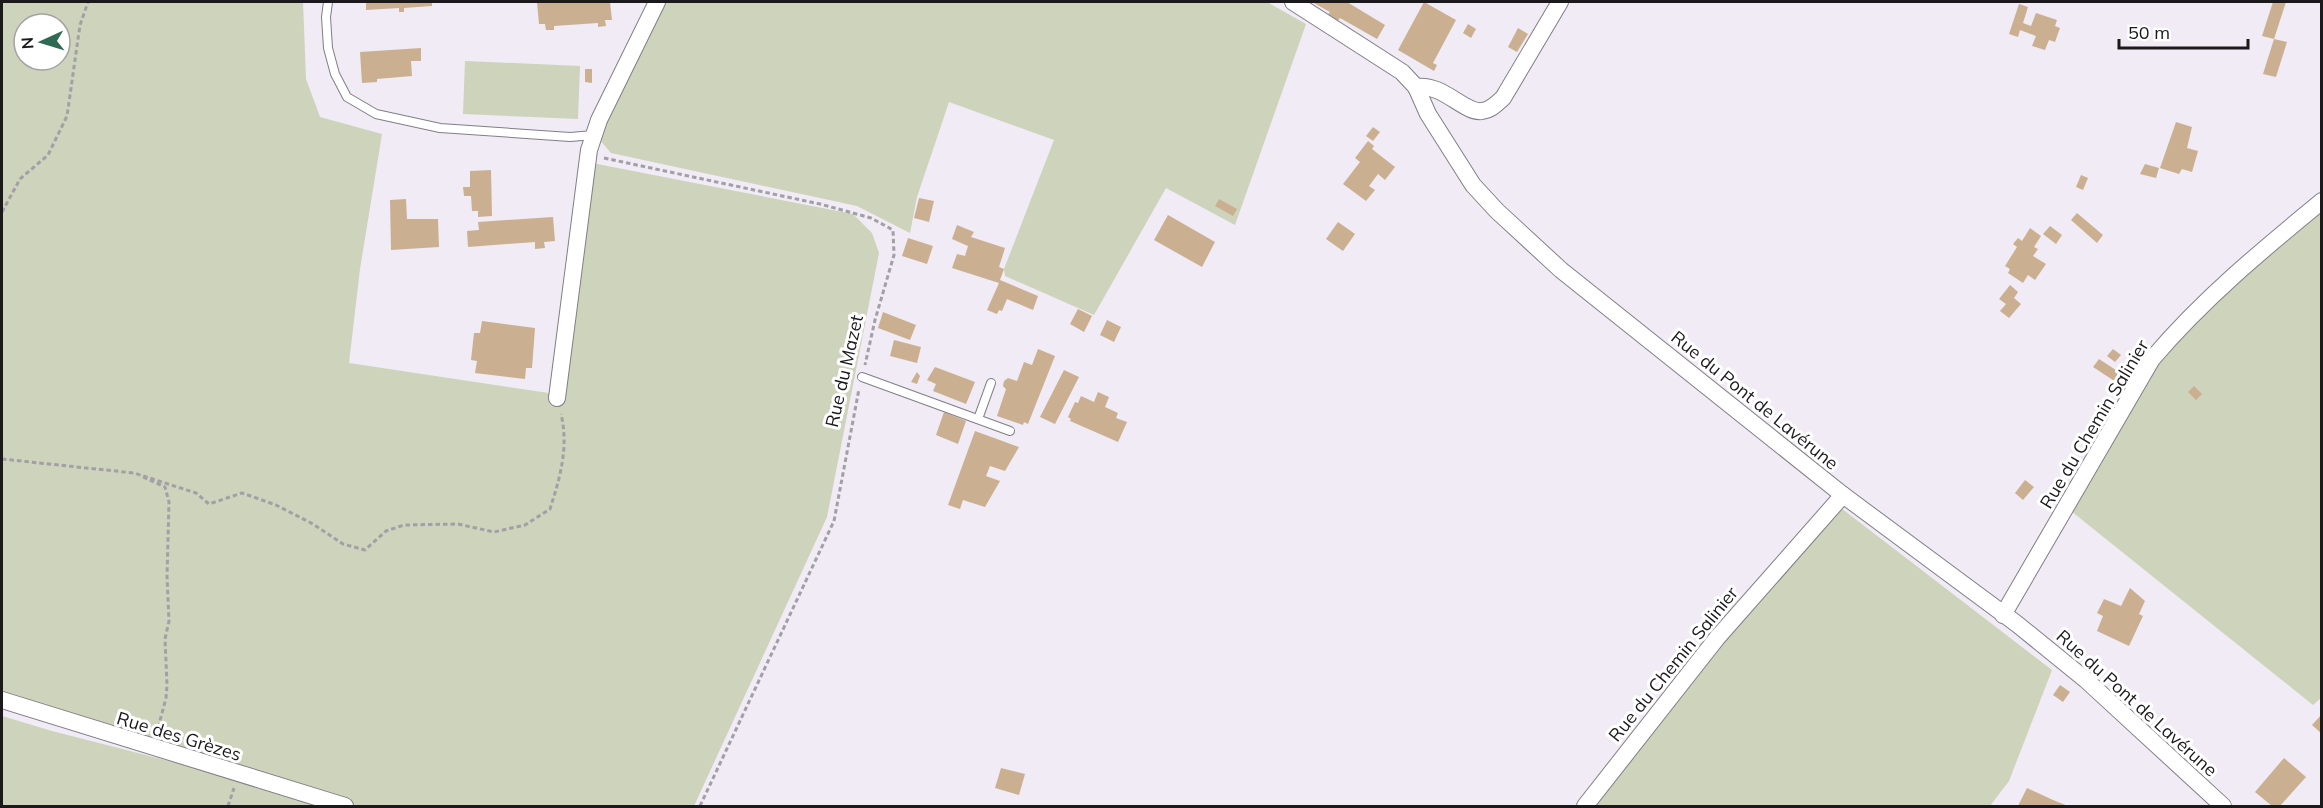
<svg xmlns="http://www.w3.org/2000/svg" width="2323" height="808" viewBox="0 0 2323 808" font-family="Mulish,sans-serif">
	<rect width="100%" height="100%" fill="#f0ebf4"/>
	<!-- green -->
	<g fill="#ced3bb" fill-rule="evenodd">
		<path d="M2,2H303L306,79L320,117L382,134L360,269L349,363L562,395L592,163L853,214L872,233L879,253L827,517L694,806H359L2,700ZM24,24H60V60H24Z"/>
		<path d="M666,2H1267L1306,24L1235,225L1166,188L1094,315L1005,276L1004,269L1054,140L949,102L917,197L910,233L857,206L611,153L598,138Z"/>
		<path d="M465,61L580,66L578,119L463,114Z"/>
		<path d="M2321,211V698L2313,705L2071,511L2157,364L2215,299Z"/>
		<path d="M1837,505L2052,670L2009,781L1990,806H1590L1689,676Z"/>
		<path d="M2,716L52,731L345,806H2Z"/>
	</g>
	<!-- building -->
	<g fill="#cab091">
		<path d="M366,2H432V6L404,8V12H399V8L366,10Z"/>
		<path d="M537,2H610L612,20H605L606,26L598,27V23L554,26V30H546L545,24H539Z"/>
		<path d="M1312,2H1347L1385,25L1377,39L1340,18L1337,22L1327,16L1330,12Z"/>
		<path d="M1424,2L1456,20L1433,63L1437,65L1434,71L1398,50Z"/>
		<path d="M2273,2H2286L2274,39L2262,36Z"/>
		<path d="M2019,4L2028,7L2023,23L2031,26L2036,13L2057,20L2055,26L2060,28L2055,42L2049,40L2045,50L2032,46L2036,36L2020,30L2018,37L2009,34Z"/>
		<path d="M1468,24L1476,29L1471,38L1463,33Z"/>
		<path d="M1518,28L1528,34L1517,52L1508,47Z"/>
		<path d="M2274,39L2287,42L2276,77L2263,74Z"/>
		<path d="M421,48V61H411L412,76L377,79V82L362,83L360,52Z"/>
		<path d="M585,69H592V83L585,82Z"/>
		<path d="M2176,122L2192,127L2187,148L2198,151L2192,172L2182,169L2179,174L2160,168Z"/>
		<path d="M1373,127L1380,132L1373,141L1366,136Z"/>
		<path d="M1368,141L1374,146L1372,149L1395,167L1385,180L1378,174L1369,186L1375,190L1366,201L1343,184L1360,162L1355,158Z"/>
		<path d="M2145,164L2159,168L2156,178L2140,174Z"/>
		<path d="M491,170L492,216L478,217V211H472L471,196H464L463,187H470V171Z"/>
		<path d="M2081,175L2088,178L2083,190L2076,187Z"/>
		<path d="M919,198L934,201L929,222L914,218Z"/>
		<path d="M406,199L407,219H438L439,247L391,250L390,200Z"/>
		<path d="M1219,199L1237,209L1233,216L1215,206Z"/>
		<path d="M2077,213L2103,235L2097,243L2071,220Z"/>
		<path d="M1168,215L1215,242L1202,267L1154,240Z"/>
		<path d="M553,217L555,241L544,242L545,248L535,249V242L468,247L467,231L479,230L478,222Z"/>
		<path d="M1338,222L1355,234L1343,251L1326,239Z"/>
		<path d="M957,225L974,232L971,237L1005,248L999,267L1004,269L1000,280L1038,296L1033,310L1007,299L1002,311L999,310L997,314L987,310L999,283L952,268L957,254L965,256L968,246L952,239Z"/>
		<path d="M2050,226L2062,235L2056,244L2043,234Z"/>
		<path d="M2030,228L2041,236L2034,247L2038,249L2033,256L2046,264L2035,280L2028,275L2023,283L2008,273L2010,269L2005,266L2017,247L2013,244L2018,238L2022,241Z"/>
		<path d="M908,238L933,246L927,264L902,256Z"/>
		<path d="M2010,285L2018,292L2014,298L2021,304L2009,318L2000,311L2006,304L1999,299Z"/>
		<path d="M1078,309L1092,316L1084,332L1070,324Z"/>
		<path d="M883,312L916,325L910,340L878,328Z"/>
		<path d="M1107,320L1121,327L1114,342L1100,335Z"/>
		<path d="M482,321L535,328L532,368H526L525,379L475,373L477,361L471,360L474,333H480Z"/>
		<path d="M894,340L921,347L917,363L890,356Z"/>
		<path d="M1038,349L1055,356L1028,424L1024,422L1023,425L997,416L1006,389L1003,386L1004,381L1008,378L1017,381L1024,362L1032,365Z"/>
		<path d="M2113,349L2121,355L2115,362L2107,356Z"/>
		<path d="M2099,359L2122,374L2116,382L2093,367Z"/>
		<path d="M935,367L975,382L966,404L933,391L936,384L927,380Z"/>
		<path d="M1064,370L1079,377L1055,424L1040,417Z"/>
		<path d="M917,372L920,376L917,384L911,382Z"/>
		<path d="M2194,386L2202,394L2196,400L2188,392Z"/>
		<path d="M1098,392L1109,397L1105,407L1118,413L1116,418L1127,422L1118,442L1070,421L1071,419L1068,417L1075,402L1078,403L1081,396L1094,402Z"/>
		<path d="M944,412L966,421L958,444L936,435Z"/>
		<path d="M975,431L1019,447L1005,471L990,466L986,476L1000,481L985,507L963,500L960,509L948,505Z"/>
		<path d="M2025,480L2034,487L2023,500L2015,493Z"/>
		<path d="M2130,588L2145,601L2139,614L2143,616L2129,646L2097,631L2103,616L2097,613L2104,599L2121,606Z"/>
		<path d="M2060,685L2070,692L2063,702L2053,695Z"/>
		<path d="M2322,714V734L2312,725Z"/>
		<path d="M2284,758L2306,777L2280,806H2272L2255,792Z"/>
		<path d="M1001,768L1025,774L1019,795L995,788Z"/>
		<path d="M2027,788L2053,800L2068,806H2018Z"/>
	</g>
	<g fill="none" stroke-linecap="round" stroke-linejoin="round">
		<!-- lane casing -->
		<g stroke="#827e86" stroke-width="10">
			<g id="lane">
				<path d="M328,2L326,17L328,48L335,74L347,97L376,114L440,128L570,137L594,135"/>
				<path d="M862,377L1010,431"/>
				<path d="M978,419L991,383"/>
			</g>
		</g>
		<!-- street casing -->
		<g stroke="#827e86" stroke-width="18">
			<g id="street">
				<path d="M1293,2L1402,72L1416,87L1428,114L1473,185L1497,211L1561,270L1843,495L2017,624L2086,680L2223,806"/>
				<path d="M1416,87C1443,83 1465,114 1482,111C1491,110 1496,104 1503,98L1560,2"/>
				<path d="M557,398L589,150L599,120L657,2"/>
				<path d="M2003,615L2152,359C2203,299 2261,251 2322,201"/>
				<path d="M2,700L345,806"/>
				<path d="M1585,806L1717,638L1843,495"/>
			</g>
		</g>
		<!-- path -->
		<g stroke="#a39fa6" stroke-width="3" stroke-dasharray="4.5 3" stroke-linecap="butt">
			<path d="M604,158L820,204L871,218L893,230L894,255L875,320L865,365"/>
			<path d="M2,212L20,179L48,155L67,116L80,25L88,2"/>
			<path d="M2,459L134,473L196,493L209,504L242,493L276,505L313,524L343,544L365,550L386,531L404,525L458,524L494,532L525,525L550,509C560,478 569,447 561,414"/>
			<path d="M143,477L165,487L169,502L167,576L169,621L165,639L167,685L166,698L157,732"/>
			<path d="M228,806L234,788"/>
			<path d="M700,806L834,521L859,389"/>
		</g>
		<!-- lane -->
		<use href="#lane" stroke="#fff" stroke-width="8"/>
		<!-- street -->
		<use href="#street" stroke="#fff" stroke-width="16"/>
	</g>
	<g text-anchor="middle" dominant-baseline="central" stroke-width="6" stroke-linejoin="round" paint-order="stroke">
		<!-- street labels -->
		<g font-size="18" fill="#1b191c" stroke="#fff">
			<text transform="translate(844 371) rotate(-77)">Rue du Mazet</text>
			<text transform="translate(1755 400) rotate(39)">Rue du Pont de Lavérune</text>
			<text transform="translate(2094 424) rotate(-59)">Rue du Chemin Salinier</text>
			<text transform="translate(1673 664) rotate(-51)">Rue du Chemin Salinier</text>
			<text transform="translate(2137 703) rotate(42)">Rue du Pont de Lavérune</text>
			<text transform="translate(179 736) rotate(17)">Rue des Grèzes</text>
		</g>
	</g>
	<!-- border -->
	<rect width="2323" height="808" fill="none" stroke="#1b191c" stroke-width="6"/>
	<!-- north arrow -->
	<g transform="translate(42 42) rotate(266)"><circle r="28" fill="#ffffff" stroke="#a4a3a4" stroke-width="1.5"/>
	<path d="M0-4.5L10 22L0 15L-10 22Z" fill="#2f6a54"/>
	<text y="-9" font-size="16" font-weight="bold" text-anchor="middle" fill="#1b191c">N</text>
	</g>
	<!-- scale -->
	<path d="M2119 39v9h129v-9" fill="none" stroke="#1b191c" stroke-width="3"/>
	<text x="2128" y="39" font-size="18" fill="#1b191c" stroke="#ffffff" stroke-width="4.5" paint-order="stroke">50 m</text>
</svg>
